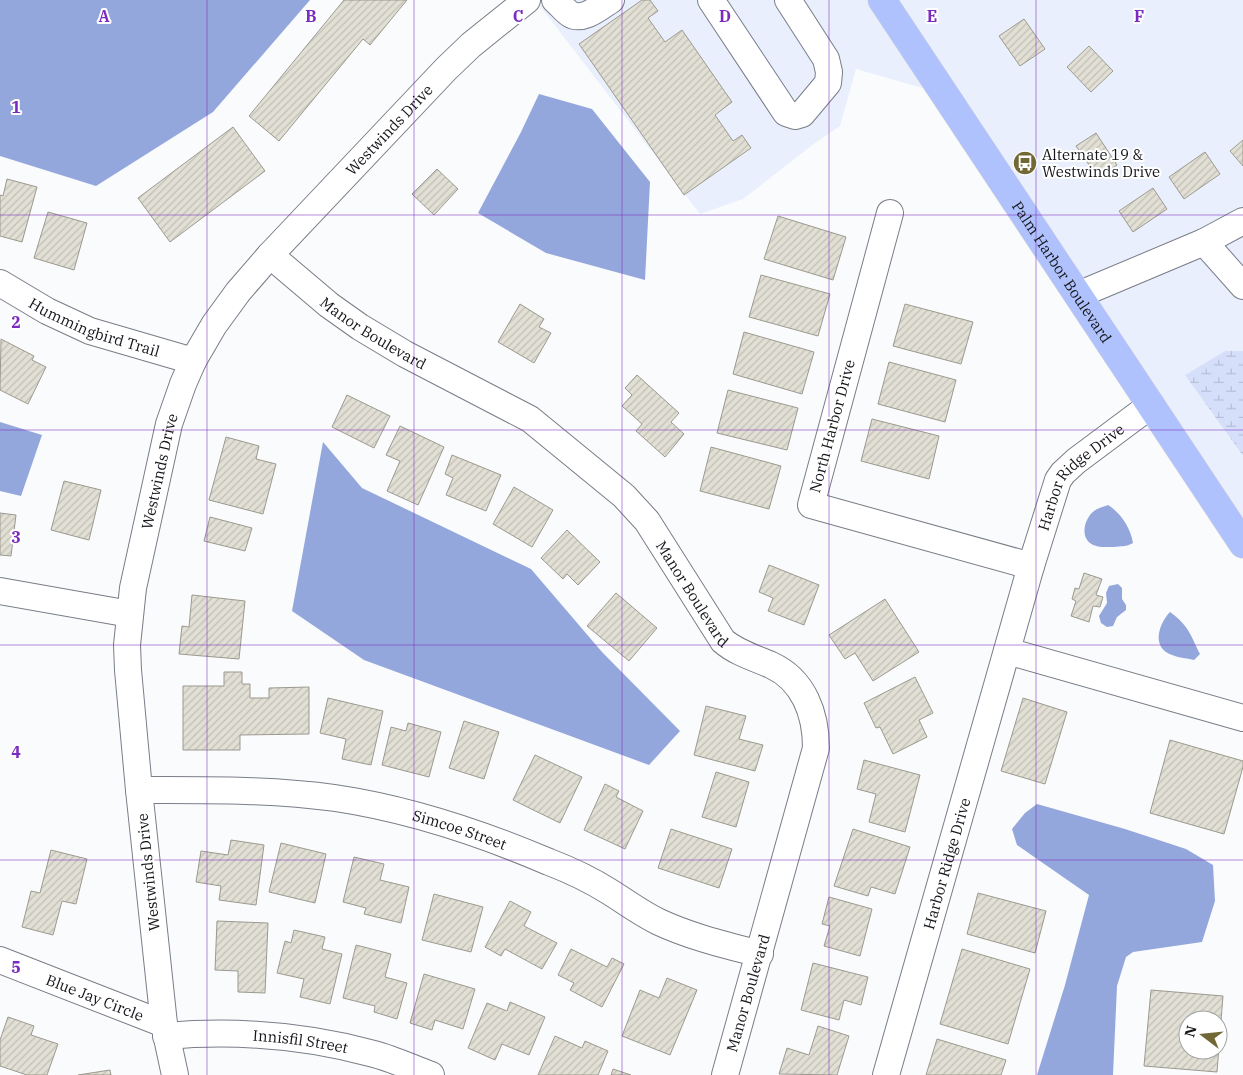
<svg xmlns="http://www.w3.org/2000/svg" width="1243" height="1075" viewBox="0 0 1243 1075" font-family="'IBM Plex Serif',serif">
	<defs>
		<pattern id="wetland-marsh" width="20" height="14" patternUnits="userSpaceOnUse" patternTransform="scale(1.25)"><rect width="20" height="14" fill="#d5dffa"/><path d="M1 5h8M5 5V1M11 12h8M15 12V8" fill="none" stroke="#b6bfd6"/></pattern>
		<pattern id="building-hatch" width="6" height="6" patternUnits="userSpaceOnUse" patternTransform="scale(1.25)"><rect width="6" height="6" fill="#e2e0d5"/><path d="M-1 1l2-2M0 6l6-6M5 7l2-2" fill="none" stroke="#c1bfb6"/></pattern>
	</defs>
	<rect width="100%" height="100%" fill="#fafbfd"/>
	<!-- built -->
	<g fill="#eaeffe">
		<path d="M548,0H868L926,89L856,69L840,126L815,143L743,199L700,214L540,6Z"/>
		<path d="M897,0H1243V351H1225L1185,375L1243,456V521L1167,408L1169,406L1161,398Z"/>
	</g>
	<!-- wetland -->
	<path fill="url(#wetland-marsh)" d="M1225,351H1243V456L1185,375Z"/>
	<!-- water -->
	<g fill="#94a7dc">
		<path d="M0,0H310L213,112L96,186L0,156Z"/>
		<path d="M539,94L592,109L650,182L645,280L546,253L478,213L521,132Z"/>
		<path d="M0,422L42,435L21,496L0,491Z"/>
		<path d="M323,442L362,488L531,569L602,652L680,731L649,765L364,660L292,611Z"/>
		<path d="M1108,505C1121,513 1131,529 1133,543C1126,547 1121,546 1114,547C1105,547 1097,548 1090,543C1080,535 1085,518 1094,511C1098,508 1103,507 1108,505Z"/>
		<path d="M1118,584L1122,588V599L1126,605V610L1117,617L1113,626L1107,627L1101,623L1099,616L1107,603L1106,593L1109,586Z"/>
		<path d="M1170,612C1189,626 1190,634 1200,654L1194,660C1185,658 1173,657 1166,652C1152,642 1161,621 1170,612Z"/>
		<path d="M1037,804L1125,829L1186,849L1213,865L1215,901L1202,942L1133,952L1126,957L1117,986L1113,1075H1037L1065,985L1089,895L1017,845L1012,829L1025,813Z"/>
	</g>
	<!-- building -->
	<g fill="url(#building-hatch)" stroke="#9c9a8f" fill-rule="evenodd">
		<path d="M344,0H407L370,45L363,39L279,141L249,116Z"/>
		<path d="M642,0H650L658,11L648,18L665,42L682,30L732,102L715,115L733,141L742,135L751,148L684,195L579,44Z"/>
		<path d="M1024,19L1045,49L1020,66L999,36Z"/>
		<path d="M1089,46L1113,71L1091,92L1067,67Z"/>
		<path d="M233,127L265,171L170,242L138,198Z"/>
		<path d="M1096,133L1117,165L1098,178L1076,146Z"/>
		<path d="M1243,140V166L1230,151Z"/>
		<path d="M1205,152L1220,174L1184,199L1169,177Z"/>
		<path d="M437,169L458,189L434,215L412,194Z"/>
		<path d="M7,179L37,187L22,242L0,236V195L3,196Z"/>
		<path d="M1153,188L1167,209L1133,232L1119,211Z"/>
		<path d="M48,212L87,223L74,270L34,258Z"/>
		<path d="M778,216L846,237L833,280L764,259Z"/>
		<path d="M761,275L830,294L818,336L749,317Z"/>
		<path d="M520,304L544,319L539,327L551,333L534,363L498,342Z"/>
		<path d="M905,304L973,322L961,364L893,346Z"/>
		<path d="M744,332L814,352L802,394L733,374Z"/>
		<path d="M1,339L34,356L32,360L46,367L28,404L0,390Z"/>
		<path d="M889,362L956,380L945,422L878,404Z"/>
		<path d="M637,375L679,413L671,422L684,434L665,457L636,431L642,424L622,406L632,395L625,388Z"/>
		<path d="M728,390L798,408L787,450L717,433Z"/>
		<path d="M347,395L390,416L374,448L332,427Z"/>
		<path d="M872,419L939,436L929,479L861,461Z"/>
		<path d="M400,426L444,447L418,505L387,491L400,461L386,455Z"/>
		<path d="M226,437L259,446L256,459L276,464L263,514L209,500Z"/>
		<path d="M711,447L781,466L769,509L700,491Z"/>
		<path d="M452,455L501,475L486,511L446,495L453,478L445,474Z"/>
		<path d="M64,481L101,490L89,540L51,530Z"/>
		<path d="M514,487L553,510L532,547L493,524Z"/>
		<path d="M0,513L16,515L11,556L0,555Z"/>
		<path d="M210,517L252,528L245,551L204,541Z"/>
		<path d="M567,530L600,562L578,585L567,574L563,579L541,558Z"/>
		<path d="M769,565L819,585L804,625L768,611L773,598L759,592Z"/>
		<path d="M1084,573L1102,579L1096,595L1103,597L1100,607L1093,606L1089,622L1071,616L1076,601L1072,599L1075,588L1079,589Z"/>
		<path d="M616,593L657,628L629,661L587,626Z"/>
		<path d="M192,595L245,601L239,659L179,654L182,626L189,627Z"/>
		<path d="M885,599L919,652L873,681L855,653L845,659L829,635Z"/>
		<path d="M224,672H242V684H250V698H269V688L309,687V734L240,735V750H183V686H224Z"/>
		<path d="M915,677L933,713L919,720L927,737L893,754L880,727L876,728L864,703Z"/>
		<path d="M328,698L383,711L371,765L342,759L346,739L320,733Z"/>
		<path d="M1023,698L1067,712L1045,784L1001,771Z"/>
		<path d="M706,706L746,716L739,739L763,745L755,771L694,755Z"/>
		<path d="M464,721L499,732L484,779L449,768Z"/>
		<path d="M408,723L441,732L429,777L382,765L391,727L406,731Z"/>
		<path d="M1170,740L1243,761V767L1224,834L1150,813Z"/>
		<path d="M535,755L582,777L560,823L513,800Z"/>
		<path d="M864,760L920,775L905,832L869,822L876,794L857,789Z"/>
		<path d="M716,772L749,782L736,827L702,817Z"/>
		<path d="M605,784L619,791L616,797L643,811L625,849L584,830Z"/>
		<path d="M671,829L732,849L719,888L658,868Z"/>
		<path d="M853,829L910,847L895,894L871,887L868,896L834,886Z"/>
		<path d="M231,840L264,845L256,905L219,900L221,886L196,882L201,851L228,855Z"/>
		<path d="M281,843L326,854L315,903L269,892Z"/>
		<path d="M51,850L87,859L76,904L62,901L53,935L22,927L31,891L40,893Z"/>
		<path d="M354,857L384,864L380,880L409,887L401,923L364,914L366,908L343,902Z"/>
		<path d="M978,893L1046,911L1035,953L967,934Z"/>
		<path d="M434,894L483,907L471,952L422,940Z"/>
		<path d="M829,897L872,909L860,956L824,946L830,926L822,924Z"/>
		<path d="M510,901L531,912L524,926L557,943L542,969L505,949L501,956L485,947Z"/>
		<path d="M217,921L268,923L265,993L238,992V971L215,970Z"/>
		<path d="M294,930L325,937L322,949L342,954L330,1004L300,997L304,979L277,973L285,941L291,943Z"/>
		<path d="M356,945L391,954L385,977L407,983L397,1019L374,1012L375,1006L343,998Z"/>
		<path d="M571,949L607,967L612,958L624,964L602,1007L570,990L574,983L558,975Z"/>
		<path d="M962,949L1030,969L1008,1044L940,1024Z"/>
		<path d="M813,963L868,977L861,1005L844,1000L839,1020L801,1010Z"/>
		<path d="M424,974L475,989L463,1029L435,1020L432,1030L410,1023Z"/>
		<path d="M667,978L697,990L670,1055L622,1036L640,990L659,998Z"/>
		<path d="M1151,990L1223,996L1217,1072L1144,1066ZM1188,1020H1218V1050H1188Z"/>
		<path d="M510,1002L545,1017L529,1055L502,1044L495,1060L468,1048L487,1003L507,1011Z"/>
		<path d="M8,1017L34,1026L31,1035L58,1044L47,1075H27L0,1066V1040Z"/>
		<path d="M818,1026L849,1036L837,1075L779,1074L787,1048L809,1055Z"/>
		<path d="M555,1036L582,1048L585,1041L608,1051L598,1075H538Z"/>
		<path d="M937,1039L1006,1060L1001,1075H926Z"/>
		<path d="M613,1069L631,1075H611Z"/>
		<path d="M110,1070L111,1075H78Z"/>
	</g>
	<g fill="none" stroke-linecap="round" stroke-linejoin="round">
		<!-- minor casing -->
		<g stroke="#797d87" stroke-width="28">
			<g id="minor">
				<path d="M555,0C560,4 565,11 570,14C583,22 600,7 611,0"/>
				<path d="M711,0L786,113L795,116L802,114L828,83L829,72L826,59L788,0"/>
				<path d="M890,213L811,505L1031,566"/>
				<path d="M1204,242L1243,286"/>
				<path id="s1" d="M270,255L329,305L360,327L405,354L530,419L624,496L647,521L723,641C737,653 755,658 771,665C804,680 816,714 816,748L725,1075"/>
				<path id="s2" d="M0,283L47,311L90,331L193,361"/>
				<path d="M1078,295L1204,242L1243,221"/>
				<path d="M0,591L130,614"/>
				<path d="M1007,651L1243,718"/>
				<path id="s3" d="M139,790C204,790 271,789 335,798C409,809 481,833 549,862C570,870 591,880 610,892C626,902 642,914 659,922C691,937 726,945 760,954"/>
				<path id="s4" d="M0,960L164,1024"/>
				<path id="s5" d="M166,1036C235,1030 308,1036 374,1054C393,1059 412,1068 431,1075"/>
				<path id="s6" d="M175,1075L164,1024L139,790L128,670L127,645L133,588L169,424L183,384L193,361L214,325L238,292L270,255L446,69L471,45L527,0"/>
				<path id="s7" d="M886,1075L1031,566L1058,480L1063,473L1076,461L1151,405"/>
			</g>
		</g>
		<!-- major casing -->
		<g stroke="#d5d5d6" stroke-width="29">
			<g id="major">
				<path id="s8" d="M882,0L1243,544"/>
			</g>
		</g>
		<!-- minor -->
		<use href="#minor" stroke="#fff" stroke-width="26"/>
		<!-- major -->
		<use href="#major" stroke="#b0c2fd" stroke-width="28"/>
	</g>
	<!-- grid -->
	<path fill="none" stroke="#7b2cbf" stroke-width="1" stroke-opacity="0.55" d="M207,0V1075M414,0V1075M622,0V1075M829,0V1075M1036,0V1075M0,215H1243M0,430H1243M0,645H1243M0,860H1243"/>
	<!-- icons -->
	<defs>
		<g id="bus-disc" transform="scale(1.25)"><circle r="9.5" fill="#726835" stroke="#fff"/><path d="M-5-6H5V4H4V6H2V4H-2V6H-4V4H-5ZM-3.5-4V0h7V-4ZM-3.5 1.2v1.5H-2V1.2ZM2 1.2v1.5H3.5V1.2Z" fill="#fff"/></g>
	</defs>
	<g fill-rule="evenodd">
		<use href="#bus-disc" x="1025" y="163"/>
	</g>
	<g text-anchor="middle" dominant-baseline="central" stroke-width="4" stroke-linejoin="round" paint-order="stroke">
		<!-- street labels -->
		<g font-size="15" fill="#14161a" stroke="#fff">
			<text stroke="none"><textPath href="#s6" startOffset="1030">Westwinds Drive</textPath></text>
			<text stroke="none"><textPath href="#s8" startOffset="326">Palm Harbor Boulevard</textPath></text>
			<text stroke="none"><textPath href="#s2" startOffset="105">Hummingbird Trail</textPath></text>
			<text stroke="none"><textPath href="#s1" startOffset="130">Manor Boulevard</textPath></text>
			<text transform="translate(832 426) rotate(-75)">North Harbor Drive</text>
			<text stroke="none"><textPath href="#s6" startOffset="610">Westwinds Drive</textPath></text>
			<text stroke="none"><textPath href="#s7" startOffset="635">Harbor Ridge Drive</textPath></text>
			<text stroke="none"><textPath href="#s1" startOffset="550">Manor Boulevard</textPath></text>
			<text stroke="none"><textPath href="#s3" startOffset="325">Simcoe Street</textPath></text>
			<text stroke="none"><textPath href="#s7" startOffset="220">Harbor Ridge Drive</textPath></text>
			<text transform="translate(148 872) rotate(-96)">Westwinds Drive</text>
			<text transform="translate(748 993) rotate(-74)">Manor Boulevard</text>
			<text stroke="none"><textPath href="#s4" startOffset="102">Blue Jay Circle</textPath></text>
			<text stroke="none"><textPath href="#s5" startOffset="135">Innisfil Street</textPath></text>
		</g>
		<!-- poi labels -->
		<g font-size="15" fill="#14161a" stroke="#fff" text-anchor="start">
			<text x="1042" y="154">Alternate 19 &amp;<tspan x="1042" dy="17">Westwinds Drive</tspan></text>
		</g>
	</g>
	<g font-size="16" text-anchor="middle" font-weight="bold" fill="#7b2cbf" stroke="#fff" stroke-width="4" stroke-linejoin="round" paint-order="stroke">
		<text x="104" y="22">A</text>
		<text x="311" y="22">B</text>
		<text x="518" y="22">C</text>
		<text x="725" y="22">D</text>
		<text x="932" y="22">E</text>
		<text x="1139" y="22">F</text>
		<text x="16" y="113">1</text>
		<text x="16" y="328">2</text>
		<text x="16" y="543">3</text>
		<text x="16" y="758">4</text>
		<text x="16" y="973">5</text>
	</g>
	<!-- north arrow -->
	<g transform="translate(1203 1035) rotate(286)"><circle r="24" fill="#ffffff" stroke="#a1a2a3"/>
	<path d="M0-4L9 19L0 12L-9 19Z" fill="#726835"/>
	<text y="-8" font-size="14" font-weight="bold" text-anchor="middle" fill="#14161a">N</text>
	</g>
</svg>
